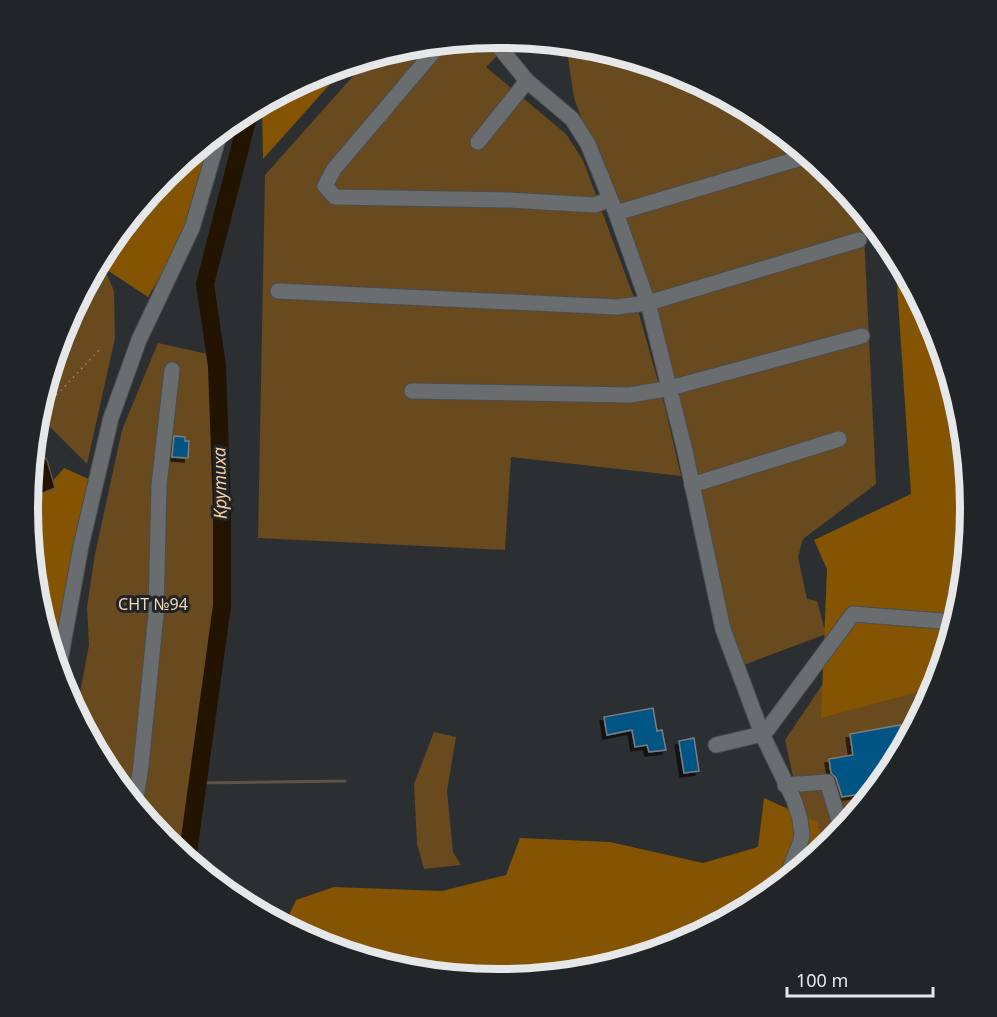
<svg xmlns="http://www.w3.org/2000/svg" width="997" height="1017" viewBox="0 0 997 1017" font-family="'Noto Sans',sans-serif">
	<defs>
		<filter id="shadow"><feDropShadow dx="-4" dy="4" stdDeviation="0" flood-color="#0009"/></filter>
	</defs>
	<rect width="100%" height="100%" fill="#2b2f32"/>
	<!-- green -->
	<g fill="#69491e">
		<path d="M482,39L497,56L486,67L566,134L583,160L636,303L664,403L681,476L511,457L505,550L258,538L265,175L370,57L407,46Z"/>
		<path d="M566,44L591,46L679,73L761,117L832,175L863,213L876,484L803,539L798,557L807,599L817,601L826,634L741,666L724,621L655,318L574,98Z"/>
		<path d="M100,258L114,291L115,338L87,464L47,424L35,425L36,416L63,328Z"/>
		<path d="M158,343L212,355L220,599L181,855L165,842L106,770L93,745L88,729L84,728L76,714L89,645L87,607L95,554L122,430Z"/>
		<path d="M843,654L934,689L890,771L832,842L811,859L785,740Z"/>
		<path d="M434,732L456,737L447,791L453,852L461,865L424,869L417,844L414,784Z"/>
	</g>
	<!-- forest -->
	<g fill="#845403">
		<path d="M349,63L263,159L262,103L318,73Z"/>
		<path d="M214,135L186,233L148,297L101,266L99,261L107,246L165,175Z"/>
		<path d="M895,254L934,328L961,417L970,508L961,601L934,689L928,699L925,690L821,718L827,569L814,540L911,494Z"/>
		<path d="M64,468L91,480L54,660L36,600L27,511Z"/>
		<path d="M764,798L817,822L825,847L760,901L679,944L590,971L498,980L406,971L318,944L284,926L296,900L334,887L442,891L506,875L520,838L610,842L703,863L758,847Z"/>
	</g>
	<!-- water -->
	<path fill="#231401" stroke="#5d5347" stroke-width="1.5" d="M33,444L47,460L55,488L28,499Z"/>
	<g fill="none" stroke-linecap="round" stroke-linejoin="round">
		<!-- stream -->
		<path stroke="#5d5347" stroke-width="3" d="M197,783L345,781"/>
		<!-- river -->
		<path stroke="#231401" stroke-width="18" d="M187,860L222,606V509L217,366L205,284L250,109"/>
	</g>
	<!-- building -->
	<g fill="#045484" stroke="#797d81" stroke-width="1.5" filter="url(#shadow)">
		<path d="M174,436L185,437V441H189L188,458L172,457Z"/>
		<path d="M653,708L657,731L662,730L666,750L649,752L647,745L635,747L632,730L607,735L604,717Z"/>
		<path d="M900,725L903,747L890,771L873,792L842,797L836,778L831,773L829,759L853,755L850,734Z"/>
		<path d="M694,738L699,771L684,773L679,741Z"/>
	</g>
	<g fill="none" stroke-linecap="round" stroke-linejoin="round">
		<!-- minor casing -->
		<g stroke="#4a4d50" stroke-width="17">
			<g id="minor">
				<path d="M492,38L527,81L572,119L588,144L616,213L648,303L685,451L723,629L762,734L794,800L800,819L802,836L799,846L785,881"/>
				<path d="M441,43L334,169L325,186L335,197L509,200L595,205L610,199"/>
				<path d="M478,142L527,81"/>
				<path d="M616,213L808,156"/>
				<path d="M278,291L617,307L648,303L859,240"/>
				<path d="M412,391L630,395L670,388L862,336"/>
				<path d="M692,485L839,439"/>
				<path d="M58,672L81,546L111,418L139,340L192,228L221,129"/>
				<path d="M716,745L762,734L767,730L853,614L954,622"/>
				<path d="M785,785L827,782L842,830"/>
				<path d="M135,805L141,766L156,614L159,485L172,370"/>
			</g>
		</g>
		<!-- path -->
		<path stroke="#8a8d90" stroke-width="1.5" stroke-dasharray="1.5 4.5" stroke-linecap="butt" d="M36,417L99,350"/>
		<!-- minor -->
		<use href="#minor" stroke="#696d70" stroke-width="15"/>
	</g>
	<g text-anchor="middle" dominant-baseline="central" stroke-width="6" stroke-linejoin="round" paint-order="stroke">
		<!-- park labels -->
		<g font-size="16" fill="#f5d9b8" stroke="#212528">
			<text x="153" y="604">СНТ №94</text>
		</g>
		<!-- water labels -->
		<g font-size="18" font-style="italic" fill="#f7cc9a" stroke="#212528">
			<text transform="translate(219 483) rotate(-91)">Крутиха</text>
		</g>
	</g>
	<!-- crop -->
	<path d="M0 0H997V1017H0ZM498 48H500A460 460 0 0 1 960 508V509A460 460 0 0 1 500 969H498A460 460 0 0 1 38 509V508A460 460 0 0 1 498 48Z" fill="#212528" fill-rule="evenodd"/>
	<path fill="none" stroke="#e5e7e9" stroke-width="8" d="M498 48H500A460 460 0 0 1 960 508V509A460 460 0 0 1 500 969H498A460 460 0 0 1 38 509V508A460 460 0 0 1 498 48Z"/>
	<!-- scale -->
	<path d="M787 987v9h146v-9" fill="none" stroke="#e5e7e9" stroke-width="3"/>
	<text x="796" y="987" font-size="18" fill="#e5e7e9" stroke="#212528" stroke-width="4.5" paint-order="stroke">100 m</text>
</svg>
